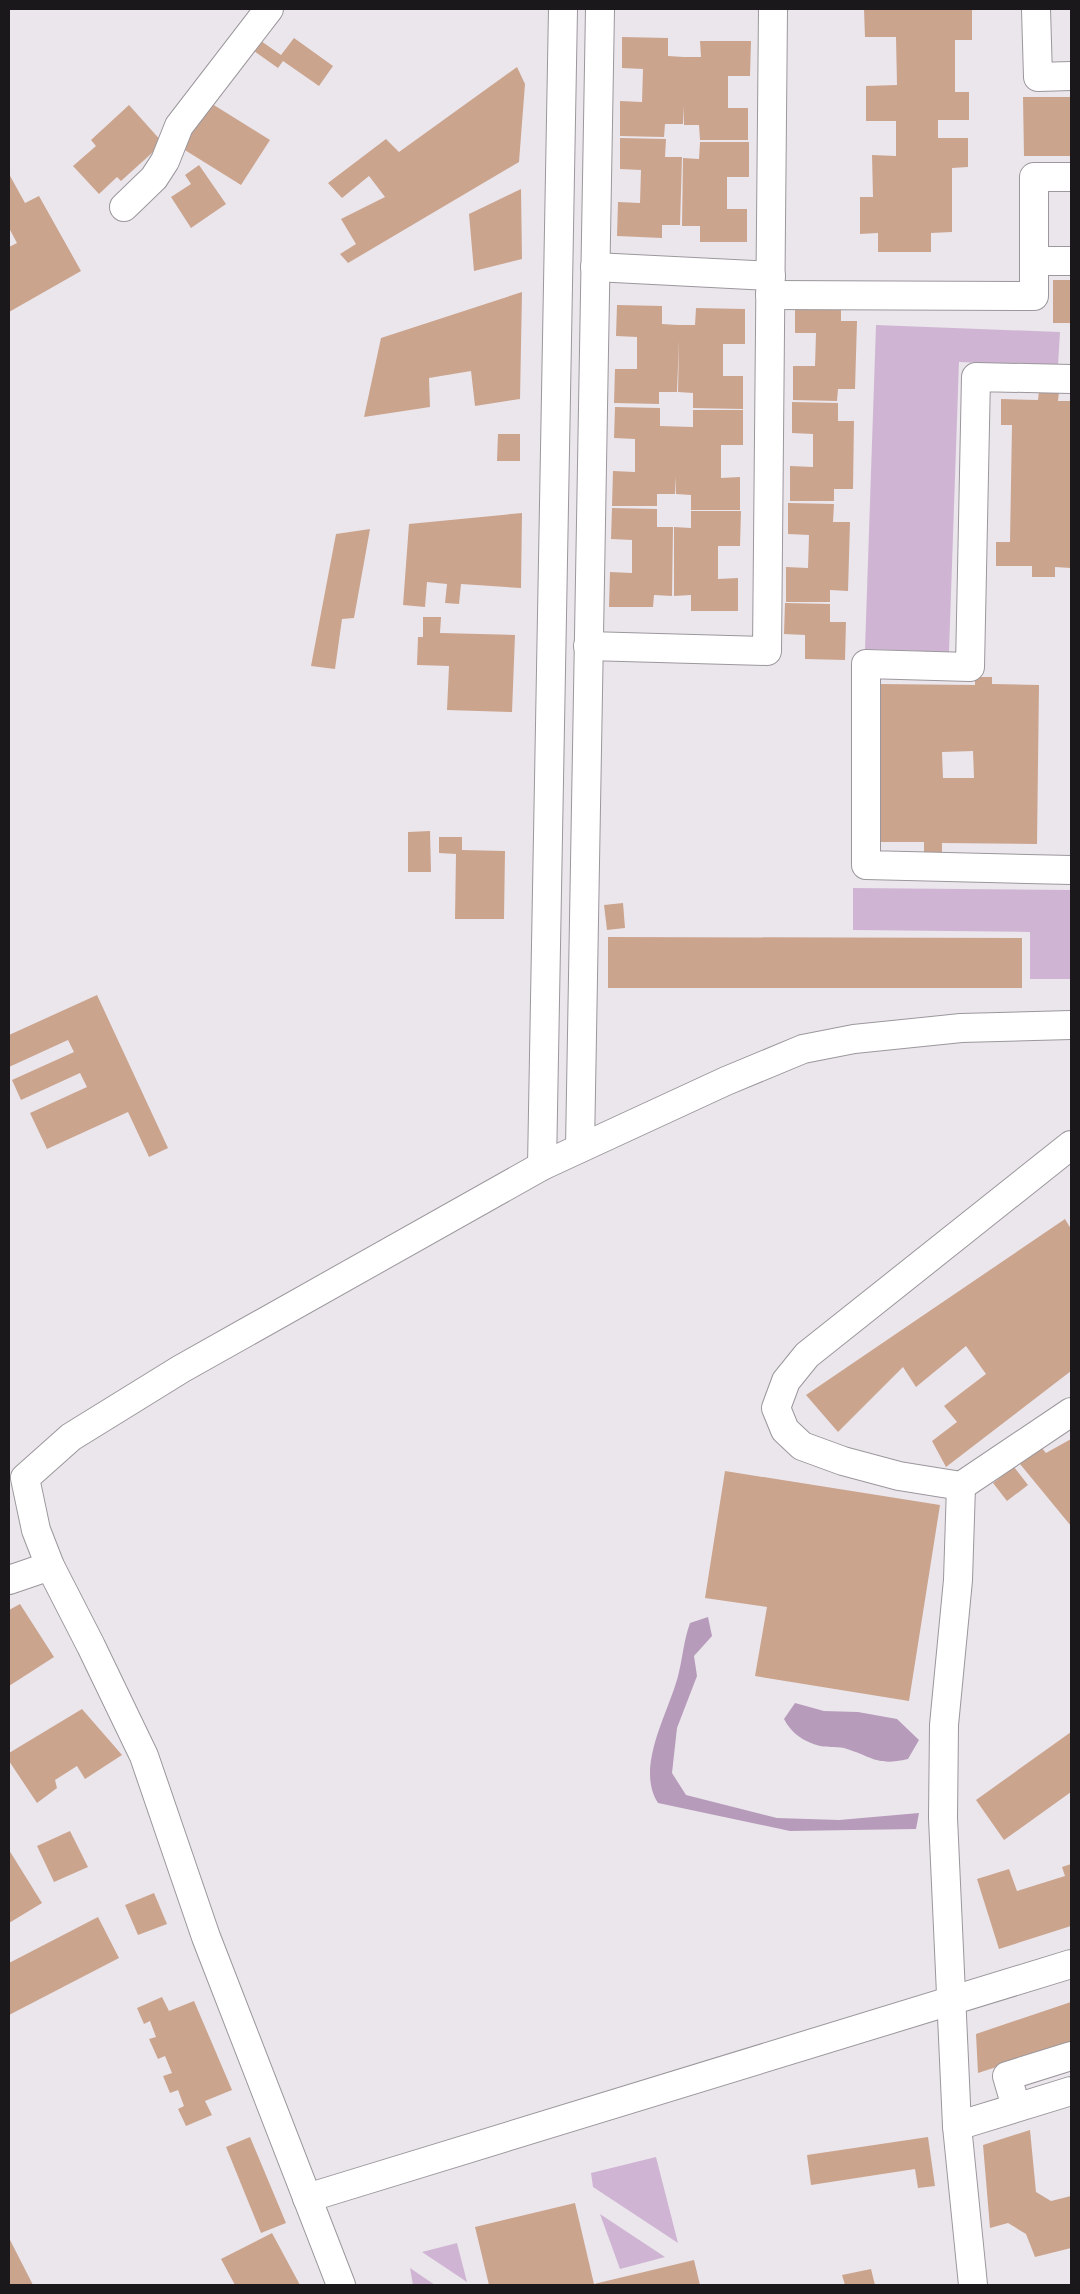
<svg xmlns="http://www.w3.org/2000/svg" width="1080" height="2294" viewBox="0 0 1080 2294" font-family="Rubik,sans-serif">
	<rect width="100%" height="100%" fill="#ebe6ec"/>
	<!-- green -->
	<g fill="#cfb5d3">
		<path d="M876,325L1060,332L1058,366L959,362L949,652L865,649Z"/>
		<path d="M853,888L1071,890V979H1030V932L853,930Z"/>
		<path d="M656,2157L678,2243L593,2187L591,2173Z"/>
		<path d="M600,2214L665,2257L620,2269Z"/>
		<path d="M457,2243L467,2282L422,2252Z"/>
		<path d="M410,2268L435,2285H413Z"/>
	</g>
	<!-- forest -->
	<g fill="#b79bbb">
		<path d="M708,1617L712,1636L694,1656L697,1676L677,1728L672,1773L686,1795L777,1818L839,1820L919,1813L916,1829L790,1831L658,1803C634,1766 671,1709 679,1672C683,1654 684,1640 690,1623Z"/>
		<path d="M795,1703L824,1711L858,1712L897,1719L919,1740L908,1759C877,1766 875,1758 847,1749C839,1746 829,1748 820,1746C804,1742 791,1733 784,1719Z"/>
	</g>
	<!-- building -->
	<g fill="#cba48e" fill-rule="evenodd">
		<path d="M864,9H972V40H955V92H969V120H938V138H968V167L952,168V232L931,233V252H878V233L860,234V197H873L872,155L896,156V121H866V86L897,85L896,37H865Z"/>
		<path d="M622,37L668,38V56L684,57H701L700,41H751L750,76H728V108H748V140H700L699,125H684V106L683,124H665L664,137L620,136V101L642,102L643,69L622,68Z"/>
		<path d="M294,38L333,66L319,86L283,61L278,68L254,51L261,41L281,55Z"/>
		<path d="M517,67L525,84L519,162L348,263L340,254L356,244L341,219L385,197L369,176L342,198L328,183L386,139L399,152Z"/>
		<path d="M1023,97H1071V156H1024Z"/>
		<path d="M209,102L270,140L241,185L180,147Z"/>
		<path d="M129,105L163,143L121,181L117,177L99,194L73,166L96,146L91,140Z"/>
		<path d="M620,138L666,139L665,157H682L680,225H662V238L617,236L618,202L640,203L641,170L620,169Z"/>
		<path d="M700,142H749V177H727V209H747V242H700V226H682L683,158L699,159Z"/>
		<path d="M199,165L226,204L191,228L171,197L191,184L185,175Z"/>
		<path d="M9,174L25,203L39,196L81,271L9,312V247L17,243L9,228Z"/>
		<path d="M521,189L522,259L474,271L469,214Z"/>
		<rect x="1053" y="280" width="18" height="43"/>
		<path d="M522,292L520,399L475,406L471,371L429,378L430,407L364,417L381,338Z"/>
		<path d="M795,302L841,303V321H857L855,389H838L837,401L793,400V366H815L816,333H795Z"/>
		<path d="M617,305L662,306V324L678,325H695L696,308L745,309V344H723V376H743V409L693,408V393L678,392L679,340L677,392H659V404L614,403L615,369H637V337L616,336Z"/>
		<path d="M1039,391L1059,392L1058,401H1071V568L1055,567V577H1032V566H996V542H1010L1012,425H1001V399L1038,400Z"/>
		<path d="M792,402L838,403V421H854L853,489H834V501H790V466L813,467V434L792,433Z"/>
		<path d="M615,407L660,408V426L693,427V410H743V445H721V478L740,477V510H691V495L676,494V476L675,494H657V506H612L613,471L635,472V439L614,438Z"/>
		<path d="M498,434H520V461H497Z"/>
		<path d="M788,503L834,504L833,522H850L848,591L830,590V602H786V567L808,568L809,535L788,534Z"/>
		<path d="M612,508L657,509V527H673L672,596L654,595L653,607H609L610,572L632,573V540L611,539Z"/>
		<path d="M691,511H741L740,546H718V579L738,578V611H691V595L674,596V527L691,528Z"/>
		<path d="M522,513L521,588L461,584L459,604L445,603L447,584L427,582L425,607L403,605L409,524Z"/>
		<path d="M370,529L354,618L342,619L335,669L311,666L336,534Z"/>
		<path d="M785,603L830,604V622H846L845,660L805,659V635L784,634Z"/>
		<path d="M423,617H441L440,633L515,635L512,712L447,710L449,666L417,665L418,637H423Z"/>
		<path d="M975,677H992V684L1039,685L1037,844L942,843V852H924V842H877L878,684L975,685ZM973,751L974,778H943L942,752Z"/>
		<path d="M430,831L431,872H408V832Z"/>
		<path d="M439,837H462V850L505,851L504,919H455L456,854L439,853Z"/>
		<path d="M623,903L625,928L607,930L604,905Z"/>
		<path d="M608,937L1022,938V988H608Z"/>
		<path d="M97,995L168,1148L149,1157L128,1112L47,1149L30,1113L87,1087L80,1073L21,1100L12,1080L74,1052L68,1040L9,1067V1035Z"/>
		<path d="M1065,1219L1071,1229V1371L946,1467L932,1441L957,1422L944,1406L986,1374L966,1346L916,1387L903,1367L838,1432L806,1395Z"/>
		<path d="M1071,1439V1526L1020,1464L1041,1447L1046,1453Z"/>
		<path d="M1014,1467L1028,1485L1007,1501L993,1483Z"/>
		<path d="M725,1471L940,1505L909,1701L755,1676L767,1607L705,1598Z"/>
		<path d="M20,1604L54,1657L9,1686V1610Z"/>
		<path d="M82,1709L122,1755L85,1779L77,1766L55,1780L57,1788L37,1803L9,1761V1753Z"/>
		<path d="M1071,1732V1792L1004,1840L976,1800Z"/>
		<path d="M70,1831L88,1867L54,1882L37,1846Z"/>
		<path d="M9,1850L42,1903L9,1923Z"/>
		<path d="M1071,1864V1926L999,1949L977,1879L1009,1869L1017,1891L1065,1876L1062,1867Z"/>
		<path d="M154,1893L167,1924L138,1935L125,1905Z"/>
		<path d="M98,1917L119,1958L9,2015V1963Z"/>
		<path d="M162,1997L169,2011L194,2001L232,2090L205,2101L212,2115L186,2126L178,2109L184,2106L178,2090L170,2093L163,2076L172,2073L165,2056L158,2059L149,2039L156,2037L150,2021L144,2024L137,2008Z"/>
		<path d="M1071,2002V2043L978,2073L976,2034Z"/>
		<path d="M1030,2130L1036,2192L1051,2201L1071,2196V2248L1035,2257L1026,2234L1008,2223L990,2228L983,2145Z"/>
		<path d="M250,2137L286,2223L261,2233L226,2147Z"/>
		<path d="M928,2137L935,2186L918,2188L915,2169L811,2185L807,2155Z"/>
		<path d="M575,2203L594,2284L694,2260L700,2285H489L475,2227Z"/>
		<path d="M272,2233L300,2285H235L221,2259Z"/>
		<path d="M9,2238L33,2285H9Z"/>
		<path d="M871,2269L875,2285H845L842,2275Z"/>
	</g>
	<g fill="none" stroke-linecap="round" stroke-linejoin="round">
		<!-- minor casing -->
		<g stroke="#9b979c" stroke-width="30">
			<g id="minor">
				<path d="M1036,9L1038,77L1071,76"/>
				<path d="M124,207L154,178L165,161L179,126L269,9"/>
				<path d="M1034,261H1071"/>
				<path d="M595,267L771,276"/>
				<path d="M770,295L1034,296V177H1071"/>
				<path d="M1071,379L976,377L970,667L866,664V865L1071,870"/>
				<path d="M588,646L767,651L773,9"/>
				<path d="M1071,1145L807,1355L786,1381L776,1408L785,1430L802,1446L843,1461L899,1476L961,1486L1071,1412"/>
				<path d="M580,1148L600,9"/>
				<path d="M542,1166L563,9"/>
				<path d="M961,1486L958,1580L944,1725L943,1818L957,2126L973,2285"/>
				<path d="M9,1580L50,1566"/>
				<path d="M1016,2107L1007,2076L1071,2056"/>
				<path d="M957,2126L1071,2091"/>
				<path d="M307,2198L1071,1964"/>
				<path d="M341,2285L206,1937L144,1756L91,1646L50,1566L36,1530L25,1478L71,1437L181,1369L542,1166L726,1081L803,1049L854,1039L961,1028L1071,1025"/>
			</g>
		</g>
		<!-- minor -->
		<use href="#minor" stroke="#fff" stroke-width="28"/>
	</g>
	<!-- border -->
	<rect width="1080" height="2294" fill="none" stroke="#1a181a" stroke-width="20"/>
</svg>
